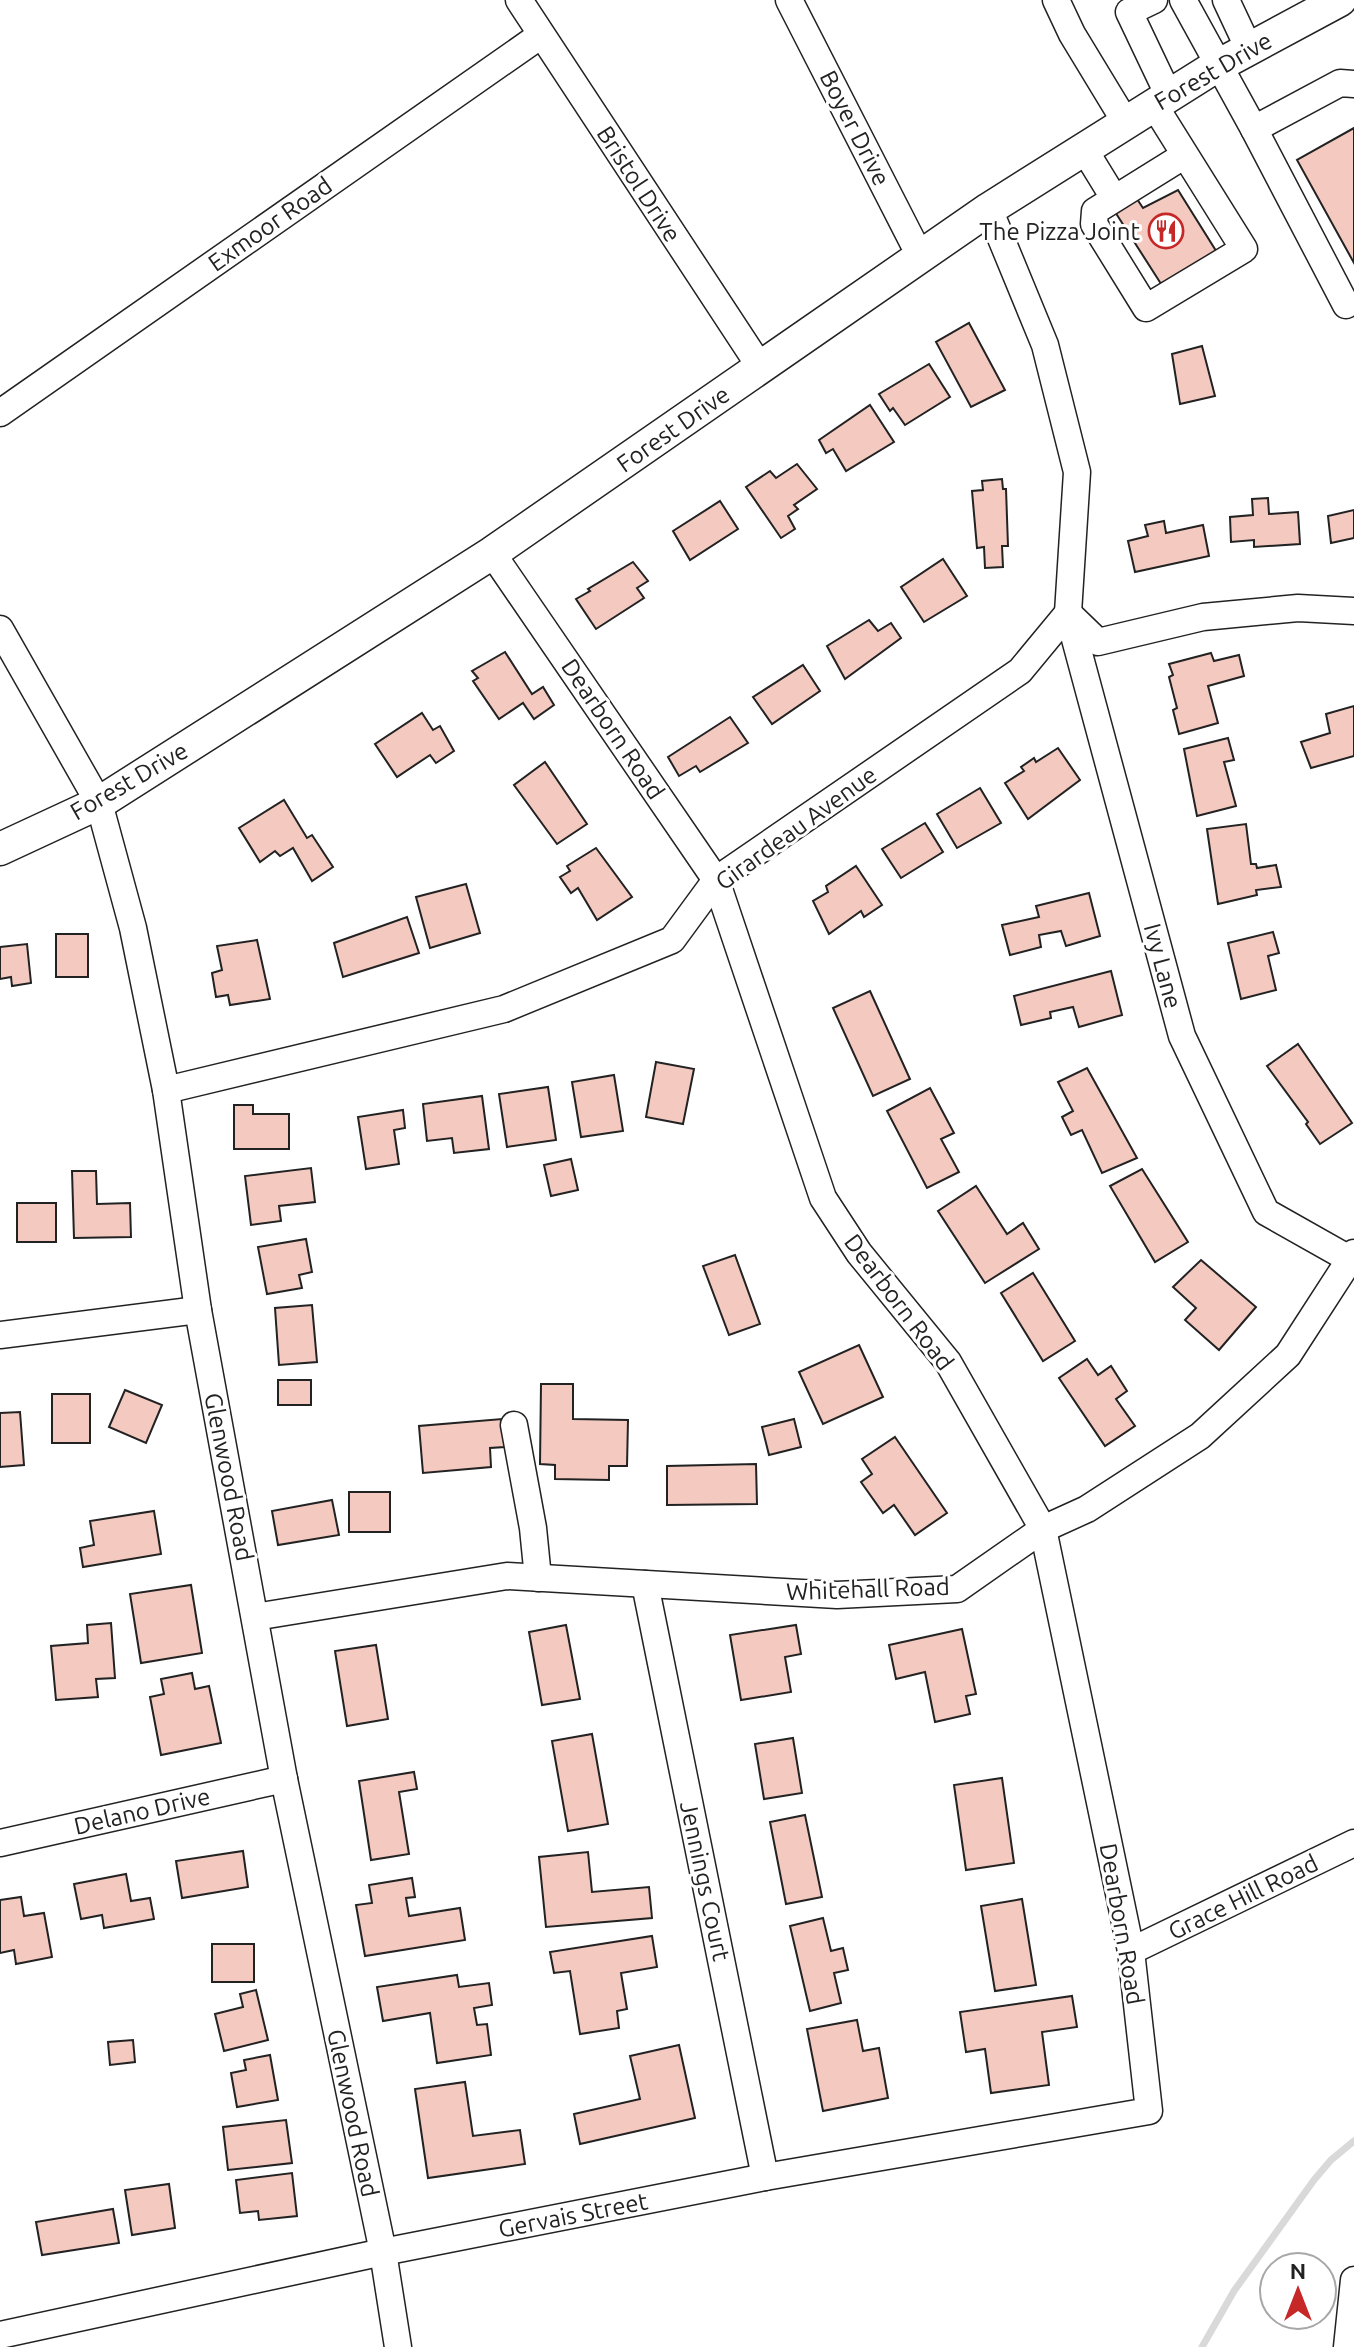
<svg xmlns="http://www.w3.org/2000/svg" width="1354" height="2347" viewBox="0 0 1354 2347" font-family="Ubuntu,sans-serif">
	<rect width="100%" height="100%" fill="#fff"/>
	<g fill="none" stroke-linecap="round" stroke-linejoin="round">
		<!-- stream -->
		<path stroke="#d9d9d9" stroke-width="7" d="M1202,2347L1234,2291L1314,2180L1331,2160L1354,2141"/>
	</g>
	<!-- building -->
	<g fill="#f3c9c0" stroke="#222" stroke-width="2">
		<path d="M1354,128V263L1297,160Z"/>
		<path d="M1178,190L1218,254L1163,287L1110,204L1133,193L1143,208Z"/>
		<path d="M969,323L1005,390L971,407L936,342Z"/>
		<path d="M1202,346L1215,396L1180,404L1172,354Z"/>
		<path d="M929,364L950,397L905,425L893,408L890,411L879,394Z"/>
		<path d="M870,405L894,442L846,471L833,449L826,453L819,440Z"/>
		<path d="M797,464L817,489L794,505L798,509L788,516L795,529L781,538L746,487L770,471L776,478Z"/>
		<path d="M1002,479L1003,489H1006L1008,546H1002L1003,567L985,568L984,547L977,548L972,491L983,490L982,481Z"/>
		<path d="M1268,498L1269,514L1298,512L1300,544L1254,547V540L1231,542L1230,517L1253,515L1252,499Z"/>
		<path d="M720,501L738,529L690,560L673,531Z"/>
		<path d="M1354,510V538L1331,543L1328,516Z"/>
		<path d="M1164,521L1166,533L1203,525L1209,556L1135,572L1128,541L1148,536L1145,525Z"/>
		<path d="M943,559L967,596L924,622L901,587Z"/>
		<path d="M633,562L648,581L637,588L644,598L596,629L576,599L590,591L588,589Z"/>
		<path d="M869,620L878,631L891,623L901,638L845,679L827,646Z"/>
		<path d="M505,652L532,694L543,687L554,705L534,719L523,703L499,719L473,681L478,678L472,671Z"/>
		<path d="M1211,653L1214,661L1239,655L1244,676L1208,686L1218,723L1179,734L1173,710L1177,708L1169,677L1173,675L1169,664Z"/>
		<path d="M803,665L820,691L772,724L753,697Z"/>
		<path d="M1354,706V756L1311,768L1301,742L1330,733L1326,714Z"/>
		<path d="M422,713L433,730L440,726L454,751L436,763L430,755L397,777L375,744Z"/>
		<path d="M730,717L748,743L700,772L696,766L679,776L668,757Z"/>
		<path d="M1228,738L1234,760L1224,762L1236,806L1197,816L1184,749Z"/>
		<path d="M1058,748L1080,780L1028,819L1005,783L1024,771L1021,767L1034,758L1036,762Z"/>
		<path d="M545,762L587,824L557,844L514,785Z"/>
		<path d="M980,788L1001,823L957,848L937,814Z"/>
		<path d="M284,800L307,838L312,835L333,867L312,881L293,848L280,856L275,851L260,862L239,828Z"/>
		<path d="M925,823L943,852L901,878L882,849Z"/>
		<path d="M1246,824L1251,864H1256L1257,868L1276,865L1281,887L1256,890L1257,895L1218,904L1207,829Z"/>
		<path d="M596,848L632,897L597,920L578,888L571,893L560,877L570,871L567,866Z"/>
		<path d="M856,866L882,905L864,917L861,911L829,934L813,901L828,892L826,886Z"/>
		<path d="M466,884L480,933L430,948L416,897Z"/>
		<path d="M1089,893L1100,936L1066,946L1061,931L1039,935L1041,947L1010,955L1002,925L1039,917L1036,906Z"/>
		<path d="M407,917L419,953L343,977L334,943Z"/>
		<path d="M1273,932L1279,953L1268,956L1276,990L1241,999L1228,943Z"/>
		<rect x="56" y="934" width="32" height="43"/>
		<path d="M257,940L270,999L230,1005L228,995L216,997L212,973L222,970L217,946Z"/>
		<path d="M27,944L31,983L12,986L11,977L0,979V947Z"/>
		<path d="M1111,971L1122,1015L1079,1027L1073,1007L1050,1012L1051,1018L1021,1025L1014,996Z"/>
		<path d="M870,991L910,1079L873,1096L833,1008Z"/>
		<path d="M1298,1044L1352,1123L1320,1144L1306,1124L1308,1122L1267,1066Z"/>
		<path d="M656,1062L694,1069L683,1124L646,1117Z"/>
		<path d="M1087,1068L1137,1158L1102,1173L1082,1130L1071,1135L1062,1117L1073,1111L1058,1082Z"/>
		<path d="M614,1075L623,1131L581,1137L572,1082Z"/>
		<path d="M548,1087L556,1140L507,1147L499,1094Z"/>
		<path d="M930,1088L954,1133L941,1139L959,1172L927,1188L887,1111Z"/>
		<path d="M482,1096L489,1149L454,1153L452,1138L427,1141L423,1104Z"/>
		<path d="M234,1105H253V1114H289V1149H234Z"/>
		<path d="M403,1110L405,1128L394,1130L399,1164L366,1169L358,1117Z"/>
		<path d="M571,1159L578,1190L551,1196L544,1165Z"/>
		<path d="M311,1168L315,1202L279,1206L281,1221L251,1225L245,1176Z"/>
		<path d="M1142,1169L1188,1242L1155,1262L1110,1186Z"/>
		<path d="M72,1171H96L97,1204L130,1203L131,1237L74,1238Z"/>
		<path d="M976,1186L1007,1234L1023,1223L1039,1249L985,1283L938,1211Z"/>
		<rect x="17" y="1203" width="39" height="39"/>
		<path d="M306,1239L312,1272L299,1275L302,1288L267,1294L258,1247Z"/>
		<path d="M735,1255L760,1324L729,1335L703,1266Z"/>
		<path d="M1201,1260L1256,1307L1219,1350L1185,1320L1196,1308L1173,1287Z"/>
		<path d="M1033,1273L1075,1341L1043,1361L1001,1293Z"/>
		<path d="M312,1305L317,1362L279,1365L275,1308Z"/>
		<path d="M859,1345L883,1397L823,1424L799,1372Z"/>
		<path d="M1087,1359L1098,1375L1111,1366L1127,1391L1116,1399L1135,1426L1105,1446L1059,1378Z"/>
		<rect x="278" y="1380" width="33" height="25"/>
		<path d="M541,1384H573V1419L628,1420L627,1466H609V1480L555,1479V1465L540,1464Z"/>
		<path d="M125,1390L162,1405L146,1443L109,1427Z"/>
		<rect x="52" y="1394" width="38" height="49"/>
		<path d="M20,1412L24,1465L0,1467V1413Z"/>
		<path d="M502,1419L505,1447L490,1448L491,1467L423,1473L419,1426Z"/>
		<path d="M794,1419L801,1447L769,1455L762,1427Z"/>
		<path d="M895,1437L947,1513L915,1535L894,1505L883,1513L861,1482L872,1474L862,1459Z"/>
		<path d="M756,1464L757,1504L667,1505V1466Z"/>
		<rect x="349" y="1492" width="41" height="40"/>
		<path d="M332,1500L339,1535L278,1545L272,1511Z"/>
		<path d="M154,1511L161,1554L83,1567L80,1548L94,1545L90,1521Z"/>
		<path d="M191,1585L202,1653L141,1663L130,1594Z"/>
		<path d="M111,1623L115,1678L96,1679L98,1697L56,1700L51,1646L88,1643L87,1625Z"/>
		<path d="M566,1625L580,1699L542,1705L529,1632Z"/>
		<path d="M796,1625L801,1654L785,1657L791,1692L741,1700L730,1635Z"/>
		<path d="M962,1629L976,1694L966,1696L970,1714L935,1722L925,1672L896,1679L889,1645Z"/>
		<path d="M376,1645L388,1719L347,1726L335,1651Z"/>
		<path d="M192,1673L195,1689L209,1686L221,1743L161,1755L150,1697L164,1694L161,1679Z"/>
		<path d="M592,1734L608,1824L568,1831L552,1741Z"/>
		<path d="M793,1738L802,1793L764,1799L755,1744Z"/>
		<path d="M414,1772L417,1789L399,1792L409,1854L371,1860L359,1781Z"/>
		<path d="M1002,1778L1014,1863L966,1870L954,1785Z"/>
		<path d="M805,1815L822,1897L786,1904L770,1822Z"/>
		<path d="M243,1851L248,1887L182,1898L176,1861Z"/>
		<path d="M588,1852L592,1892L649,1887L652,1918L546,1927L539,1857Z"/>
		<path d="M126,1874L131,1901L150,1898L154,1919L104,1928L102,1915L81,1919L74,1884Z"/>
		<path d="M412,1878L415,1897L406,1898L409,1916L460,1908L465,1940L365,1956L356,1905L372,1903L369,1885Z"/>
		<path d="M21,1897L24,1916L44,1913L52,1957L16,1964L14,1950L0,1953V1900Z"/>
		<path d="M1022,1899L1036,1985L995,1991L981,1906Z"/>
		<path d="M823,1918L831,1951L843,1948L848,1970L834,1973L841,2003L810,2011L790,1926Z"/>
		<path d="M652,1936L657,1967L621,1973L627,2009L617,2011L619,2028L580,2034L570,1971L554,1973L550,1952Z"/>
		<rect x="212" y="1944" width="42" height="38"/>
		<path d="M457,1975L459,1987L489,1983L492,2005L474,2008L477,2025L487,2024L491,2055L437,2063L430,2013L383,2021L377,1987Z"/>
		<path d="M256,1990L268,2040L224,2051L215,2014L243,2007L240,1994Z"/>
		<path d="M1072,1996L1077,2027L1042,2032L1049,2085L991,2093L985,2049L966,2052L960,2012Z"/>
		<path d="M857,2020L863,2051L879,2048L888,2098L823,2111L807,2029Z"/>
		<path d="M133,2040L135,2062L110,2065L108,2042Z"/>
		<path d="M679,2045L695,2118L580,2144L574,2114L640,2099L630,2056Z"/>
		<path d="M270,2055L278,2100L237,2107L231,2073L246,2070L244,2060Z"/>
		<path d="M465,2082L473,2136L520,2130L525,2164L428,2178L415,2089Z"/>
		<path d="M286,2120L292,2163L228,2170L223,2127Z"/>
		<path d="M292,2173L297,2216L259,2220L258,2211L240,2213L236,2180Z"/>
		<path d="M169,2184L175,2228L132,2235L125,2190Z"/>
		<path d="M113,2209L119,2243L42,2255L36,2222Z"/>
	</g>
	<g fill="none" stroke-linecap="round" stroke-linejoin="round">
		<!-- minor casing -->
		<g stroke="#222" stroke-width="29">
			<g id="minor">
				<path d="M519,0L761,368"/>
				<path d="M789,0L920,256"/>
				<path d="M1056,0L1072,34L1126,123"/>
				<path d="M1154,0L1129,12L1169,96"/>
				<path d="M1183,0L1254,129L1340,83L1354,84"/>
				<path d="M1226,0L1249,49"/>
				<path d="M1154,105L1244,249L1146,308L1094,224L1095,211L1185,155"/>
				<path d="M1254,129L1346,305"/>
				<path d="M1084,149L1114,198"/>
				<path d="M989,209L1045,345L1077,472L1068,613L1182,1036L1266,1212L1351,1260"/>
				<path d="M0,413L541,35"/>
				<path d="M0,629L99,803L133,928L166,1090L198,1310L284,1779L383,2252L398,2347"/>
				<path d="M166,1090L504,1009L672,940L716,880L1020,671L1068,613L1098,642L1203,617L1298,608L1354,611"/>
				<path d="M0,1335L198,1310"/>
				<path d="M514,1425L533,1528L538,1578"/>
				<path d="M645,1584L765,2177"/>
				<path d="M255,1617L507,1576L837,1595L957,1589L1043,1529L1087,1509L1200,1436L1288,1355L1354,1253"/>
				<path d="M0,1843L284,1779"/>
				<path d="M1131,1951L1354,1843"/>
				<path d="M0,2335L383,2252L765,2177L1149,2111L1131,1951L1043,1529L948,1362L859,1253L823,1198L716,880L492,553"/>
				<path d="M1347,2347L1354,2280"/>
			</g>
		</g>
		<!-- major casing -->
		<g stroke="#222" stroke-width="35">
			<path id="major" d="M0,849L99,803L492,553L989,209L1210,70L1340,0"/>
		</g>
		<!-- minor -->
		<use href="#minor" stroke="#fff" stroke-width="26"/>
		<!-- major -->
		<use href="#major" stroke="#fff" stroke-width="32"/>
	</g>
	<!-- icons -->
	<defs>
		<g id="restaurant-ring" transform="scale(1.8)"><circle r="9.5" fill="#fff" stroke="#c62828" stroke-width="1.5"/><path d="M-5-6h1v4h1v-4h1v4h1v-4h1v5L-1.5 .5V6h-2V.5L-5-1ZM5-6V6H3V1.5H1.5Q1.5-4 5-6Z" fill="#c62828"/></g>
	</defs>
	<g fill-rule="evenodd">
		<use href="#restaurant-ring" x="1166" y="231"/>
	</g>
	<g text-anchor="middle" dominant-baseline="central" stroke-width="6" stroke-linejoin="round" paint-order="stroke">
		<!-- street labels -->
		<g font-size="24" fill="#222" stroke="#fff">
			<text transform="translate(1213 71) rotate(-30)">Forest Drive</text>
			<text transform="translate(855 128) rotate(63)">Boyer Drive</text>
			<text transform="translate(639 184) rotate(57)">Bristol Drive</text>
			<text transform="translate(270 224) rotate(-35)">Exmoor Road</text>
			<text transform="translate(673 429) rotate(-35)">Forest Drive</text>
			<text transform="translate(613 729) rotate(56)">Dearborn Road</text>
			<text transform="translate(129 781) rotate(-30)">Forest Drive</text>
			<text transform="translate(796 828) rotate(-36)">Girardeau Avenue</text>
			<text transform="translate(1163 966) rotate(75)">Ivy Lane</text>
			<text transform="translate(899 1302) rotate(53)">Dearborn Road</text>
			<text transform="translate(229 1477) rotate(79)">Glenwood Road</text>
			<text transform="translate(868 1589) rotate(-2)">Whitehall Road</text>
			<text transform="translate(142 1811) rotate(-13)">Delano Drive</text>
			<text transform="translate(705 1881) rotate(78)">Jennings Court</text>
			<text transform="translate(1243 1897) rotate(-26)">Grace Hill Road</text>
			<text transform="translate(1122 1924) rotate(80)">Dearborn Road</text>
			<text transform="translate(353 2113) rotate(78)">Glenwood Road</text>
			<text transform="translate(573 2215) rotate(-11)">Gervais Street</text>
		</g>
		<!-- poi labels -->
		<g font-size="24" fill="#222" stroke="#fff" text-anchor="end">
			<text x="1140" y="231">The Pizza Joint</text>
		</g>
	</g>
	<!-- north arrow -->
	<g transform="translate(1298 2291)"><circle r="38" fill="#ffffff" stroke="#a7a7a7" stroke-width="2"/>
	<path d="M0-6L14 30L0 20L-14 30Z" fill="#c62828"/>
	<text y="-12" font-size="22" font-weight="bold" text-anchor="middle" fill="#222222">N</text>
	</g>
</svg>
